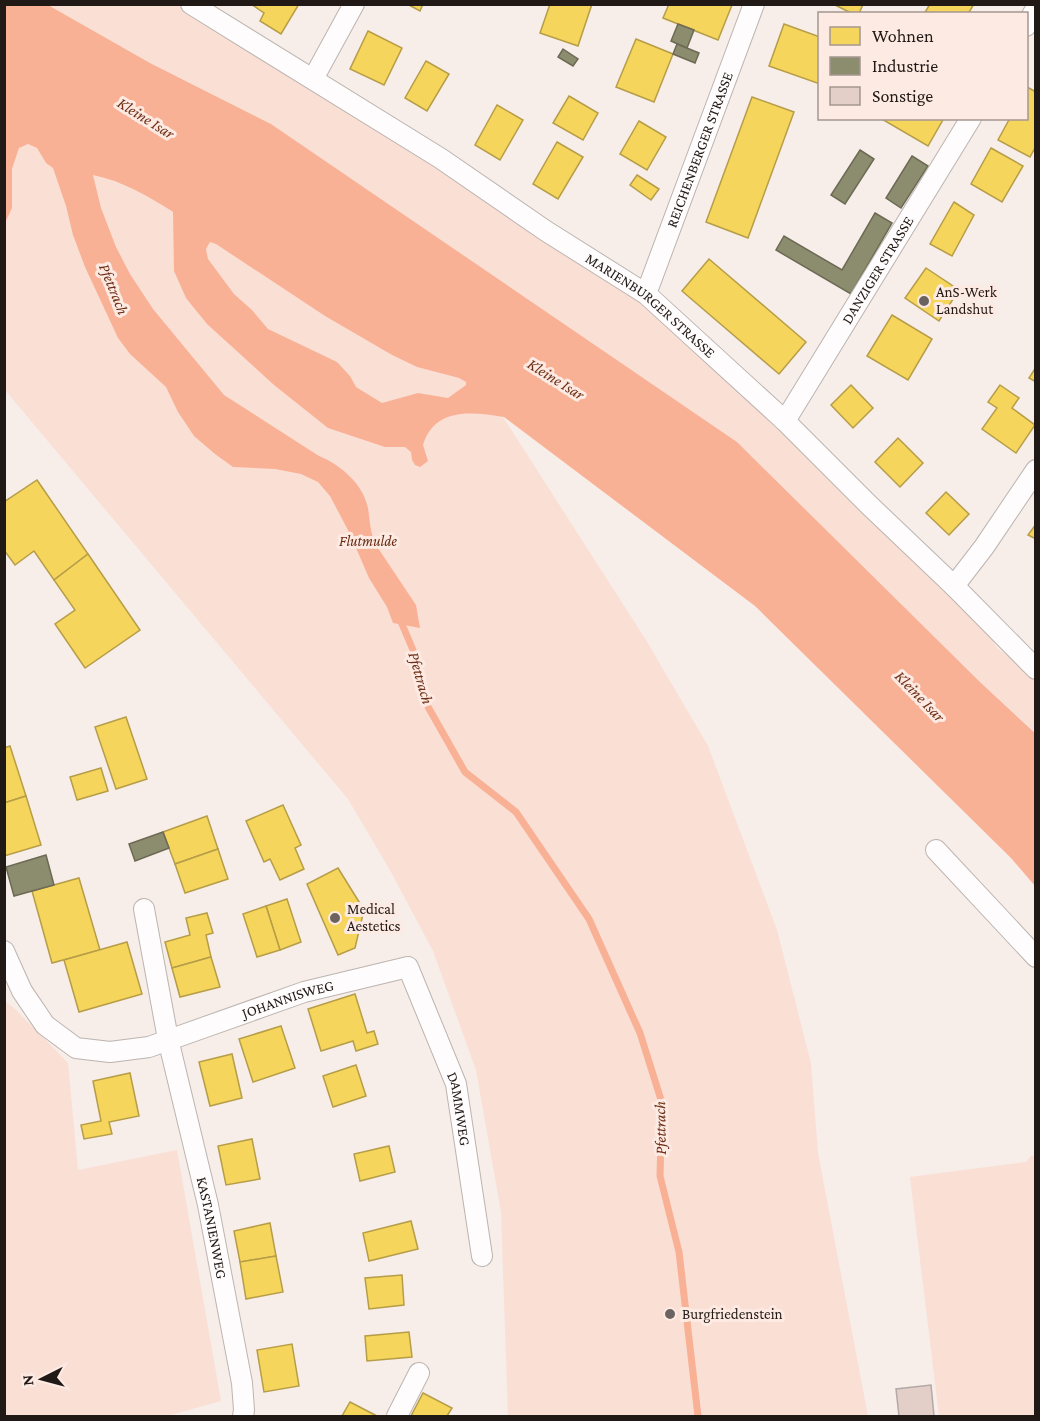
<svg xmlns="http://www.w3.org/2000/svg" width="1040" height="1421" viewBox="0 0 1040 1421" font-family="'Crimson Pro',serif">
	<rect width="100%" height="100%" fill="#f7ede9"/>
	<!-- green -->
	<g fill="#fadfd5">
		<path d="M48,5H191L646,294L954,586L998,649L1035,675V732L981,683L737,442L271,124L150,63Z"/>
		<path d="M28,144L37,148L46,163L103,177L147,195L325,316L392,355L417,367L459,378L466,382L503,417L646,640L708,746L777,930L811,1063L818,1153L868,1416H508L501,1212L476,1070L433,951L391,872L348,799L5,390L4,223L12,208V169L19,148Z"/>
		<path d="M5,1002L14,1008L68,1063L78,1170L177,1150L221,1401L167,1416H5Z"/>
		<path d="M1031,1156H1035V1416H939L910,1177L1026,1162Z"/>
	</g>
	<!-- water -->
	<path fill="#f9b196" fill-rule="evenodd" d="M5,4L48,5L150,63L271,124L737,442L981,683L1035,733V886L1011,858L755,606L504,417C472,412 435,407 423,445L428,461L420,467L415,465L412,460L411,452L405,447H385L328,428L274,385L207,324L186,298L174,271L173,212C148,196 122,181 93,175L101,208L116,247L130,274L153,309L224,395L319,456C341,465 363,484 368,508C370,521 370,533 376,545L416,605L420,628L393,623L387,607L369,578L350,534L330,496L318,482L301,474L275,469L233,467L215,454L194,436L178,412L166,387L130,354L118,338L85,267L73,235L66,206L53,168L46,163L37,148L28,144L19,148L12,169V208L5,223ZM210,242L216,244L325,316L392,355L417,367L459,378L466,382V385L448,398L418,393L382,403L356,387L350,376L337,362L268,329L252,310L234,294L208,259L206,249Z"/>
	<!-- homes -->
	<g fill="#f6d55c" stroke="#b69d47" stroke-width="1.5">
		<path d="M251,4H299L281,34L260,21L264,13Z"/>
		<path d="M407,4H423L420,11Z"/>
		<path d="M550,4H592L578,46L540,33Z"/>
		<path d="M669,4H731L732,5L718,40L663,18Z"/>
		<path d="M833,4H863L859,14H853Z"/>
		<path d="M930,4H974L968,14H924Z"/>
		<path d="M784,24L820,37V84L769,66Z"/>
		<path d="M368,31L402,48L384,85L350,69Z"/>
		<path d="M636,39L673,54L654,102L616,87Z"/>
		<path d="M426,61L449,74L427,111L405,98Z"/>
		<path d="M1027,87L1036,92V146L1030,157L998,140L1010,118H1026Z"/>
		<path d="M569,96L598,113L583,140L553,123Z"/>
		<path d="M752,97L794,112L748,238L706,222Z"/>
		<path d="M497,105L523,120L500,160L475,145Z"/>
		<path d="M880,118H944L928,146Z"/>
		<path d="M639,121L666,137L647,170L620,154Z"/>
		<path d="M557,142L583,157L558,199L533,184Z"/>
		<path d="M991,148L1023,166L1002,202L971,184Z"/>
		<path d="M637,175L659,189L651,200L630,185Z"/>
		<path d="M954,202L974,215L952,256L930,244Z"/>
		<path d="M709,259L806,342L779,374L682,291Z"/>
		<path d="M926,268L959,290L939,321L905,298Z"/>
		<path d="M892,315L932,339L908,380L867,356Z"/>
		<path d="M1036,367V382L1029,378Z"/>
		<path d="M851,385L873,408L853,428L831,405Z"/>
		<path d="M1000,385L1019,398L1012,408L1035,425L1016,453L982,429L997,408L988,402Z"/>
		<path d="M898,438L923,463L900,487L875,462Z"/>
		<path d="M37,480L88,554L54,580L34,551L15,565L4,550V502Z"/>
		<path d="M946,492L969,514L949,535L926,513Z"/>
		<path d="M1036,524V539L1028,535Z"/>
		<path d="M88,554L140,630L85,668L55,624L75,610L54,580Z"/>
		<path d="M126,717L147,779L116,789L95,727Z"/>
		<path d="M10,746L26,796L4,803V748Z"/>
		<path d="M101,768L108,791L77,800L70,777Z"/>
		<path d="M26,796L41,845L4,856V803Z"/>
		<path d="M283,805L301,845L295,848L304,869L280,880L270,859L264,862L246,821Z"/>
		<path d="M207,816L218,849L175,864L163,832Z"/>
		<path d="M218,849L228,879L185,893L175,864Z"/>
		<path d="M338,868L364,910L355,948L338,955L307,884Z"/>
		<path d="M79,878L100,950L52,963L32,891Z"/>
		<path d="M287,899L301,942L280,950L266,906Z"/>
		<path d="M266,906L280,950L257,957L243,914Z"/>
		<path d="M207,913L213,933L206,935L211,957L172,968L165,942L190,935L186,918Z"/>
		<path d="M127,942L142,994L79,1012L64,960Z"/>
		<path d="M211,957L220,987L180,997L172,968Z"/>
		<path d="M355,994L367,1033L374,1031L378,1044L356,1051L353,1041L321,1051L308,1009Z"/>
		<path d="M281,1026L295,1068L253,1082L239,1039Z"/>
		<path d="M232,1054L242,1098L210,1106L199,1062Z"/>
		<path d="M356,1065L366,1096L333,1107L323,1076Z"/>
		<path d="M130,1073L139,1116L109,1122L112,1134L84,1139L81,1125L101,1121L93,1081Z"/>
		<path d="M252,1139L260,1179L226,1185L218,1146Z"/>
		<path d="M389,1146L395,1172L360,1181L354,1154Z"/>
		<path d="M411,1221L418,1249L369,1261L363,1233Z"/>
		<path d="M270,1223L276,1256L240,1262L234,1231Z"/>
		<path d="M276,1256L283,1292L246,1299L240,1262Z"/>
		<path d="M402,1275L404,1305L369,1309L365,1278Z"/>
		<path d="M409,1332L412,1357L367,1361L365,1336Z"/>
		<path d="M292,1344L299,1386L264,1392L257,1350Z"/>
		<path d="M423,1393L452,1408L447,1416H411Z"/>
		<path d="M350,1402L377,1416H342Z"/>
	</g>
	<!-- industry -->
	<g fill="#8c8c6e" stroke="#6c6a54" stroke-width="1.5">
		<path d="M678,24L694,30L687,48L671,41Z"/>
		<path d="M677,44L699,53L695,63L673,54Z"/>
		<path d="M563,49L578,59L573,66L558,57Z"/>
		<path d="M860,150L874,159L845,204L831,195Z"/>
		<path d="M912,156L928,166L901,208L886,198Z"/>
		<path d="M875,213L892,223L851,294L776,250L784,236L842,270Z"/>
		<path d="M163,832L169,848L135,861L129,844Z"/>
		<path d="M46,855L54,885L14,896L6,867Z"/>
	</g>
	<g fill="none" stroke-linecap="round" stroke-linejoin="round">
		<!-- stream -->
		<path stroke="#f9b196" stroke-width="7" d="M399,617L413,650L423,698L465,772L516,812L589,919L640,1033L662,1103L660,1176L679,1252L698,1416"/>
	</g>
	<!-- building -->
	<path fill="#e3cfc7" stroke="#b2a9a6" stroke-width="1.5" d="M931,1385L934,1416H899L896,1389Z"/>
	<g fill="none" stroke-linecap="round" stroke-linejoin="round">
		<!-- street casing -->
		<g stroke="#bcb4b0" stroke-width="22">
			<g id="street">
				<path id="s1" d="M191,4L440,158L546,231L646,294L785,421L869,505L954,586L1036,669"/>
				<path d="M1026,26L1036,8"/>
				<path d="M313,79L354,4"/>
				<path id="s2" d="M646,294L754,4"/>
				<path id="s3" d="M785,421L971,118"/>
				<path d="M954,586L984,547L1036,470"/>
				<path d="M936,850L1036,957"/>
				<path id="s4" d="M144,909L168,1039L208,1205L242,1383L244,1410L243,1416"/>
				<path id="s5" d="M4,951L22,991L45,1025L76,1048L110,1052L149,1047L304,992L408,967L456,1084L482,1256"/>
				<path d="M397,1416L419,1373"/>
			</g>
		</g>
		<!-- street -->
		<use href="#street" stroke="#fefcfc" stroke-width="20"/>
	</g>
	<!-- markers -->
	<g fill="#6c6360" stroke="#fdeae3" stroke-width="2">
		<circle cx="924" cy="301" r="6"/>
		<circle cx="335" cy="918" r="6"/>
		<circle cx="670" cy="1314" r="6"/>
	</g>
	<g text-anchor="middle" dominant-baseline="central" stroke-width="6" stroke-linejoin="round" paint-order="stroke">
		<!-- street labels -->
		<g font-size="15" fill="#211916" stroke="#fdeae3">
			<text stroke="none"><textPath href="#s2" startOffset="154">REICHENBERGER STRASSE</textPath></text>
			<text stroke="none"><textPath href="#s3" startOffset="177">DANZIGER STRASSE</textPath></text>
			<text stroke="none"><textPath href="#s1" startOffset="550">MARIENBURGER STRASSE</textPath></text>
			<text stroke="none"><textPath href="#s5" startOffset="344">JOHANNISWEG</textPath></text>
			<text stroke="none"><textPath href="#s5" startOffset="620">DAMMWEG</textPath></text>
			<text stroke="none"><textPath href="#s4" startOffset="326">KASTANIENWEG</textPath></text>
		</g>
		<!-- poi labels -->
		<g font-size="15" fill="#211916" stroke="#fdeae3" text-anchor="start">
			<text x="936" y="292">AnS-Werk<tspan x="936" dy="17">Landshut</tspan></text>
			<text x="347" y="909">Medical<tspan x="347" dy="17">Aestetics</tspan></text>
			<text x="682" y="1314">Burgfriedenstein</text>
		</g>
		<!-- park labels -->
		<g font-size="15" font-style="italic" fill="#682a11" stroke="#fdeae3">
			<text x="368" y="541">Flutmulde</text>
		</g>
		<!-- water labels -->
		<g font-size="16" font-style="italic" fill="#6d2f16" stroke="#fdeae3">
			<text transform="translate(146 118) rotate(32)">Kleine Isar</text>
			<text transform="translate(114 289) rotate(68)">Pfettrach</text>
			<text transform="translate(556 379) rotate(32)">Kleine Isar</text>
			<text transform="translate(421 678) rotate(74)">Pfettrach</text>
			<text transform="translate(920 696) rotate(46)">Kleine Isar</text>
			<text transform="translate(660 1128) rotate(-91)">Pfettrach</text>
		</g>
	</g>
	<!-- border -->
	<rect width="1040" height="1421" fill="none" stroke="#211916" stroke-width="12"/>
	<!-- legend -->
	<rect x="818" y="12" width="210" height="108" fill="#fdeae3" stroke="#a59691" stroke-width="1.5"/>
	<rect x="830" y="27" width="30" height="18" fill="#f6d55c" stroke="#a59691" stroke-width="1.5"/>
	<text x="872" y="42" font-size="18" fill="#211916">Wohnen</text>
	<rect x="830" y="57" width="30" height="18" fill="#8c8c6e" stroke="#a59691" stroke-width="1.5"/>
	<text x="872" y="72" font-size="18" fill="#211916">Industrie</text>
	<rect x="830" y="87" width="30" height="18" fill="#e3cfc7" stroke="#a59691" stroke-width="1.5"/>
	<text x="872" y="102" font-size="18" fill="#211916">Sonstige</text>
	<!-- north arrow -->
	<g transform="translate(42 1379) rotate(264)" stroke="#fdeae3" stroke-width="4.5" paint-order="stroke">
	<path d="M0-4.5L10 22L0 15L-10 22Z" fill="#211916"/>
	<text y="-9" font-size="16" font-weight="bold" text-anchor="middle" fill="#211916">N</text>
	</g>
</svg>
